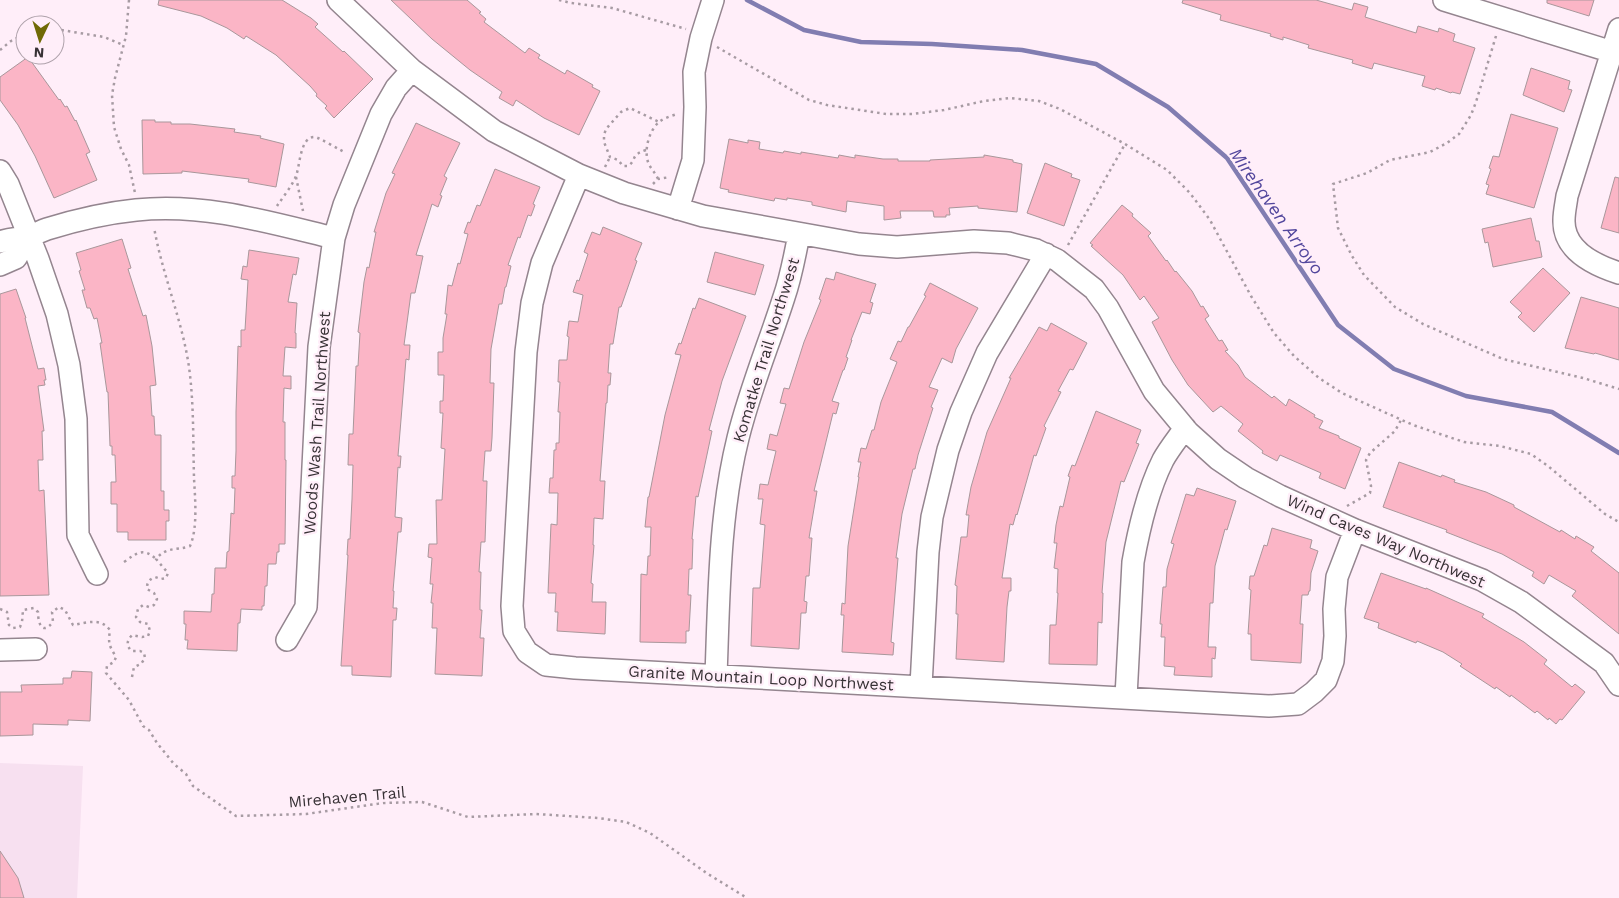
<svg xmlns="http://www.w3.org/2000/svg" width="1619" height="898" font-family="'Work Sans',sans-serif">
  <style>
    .built { fill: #f7e0f0 }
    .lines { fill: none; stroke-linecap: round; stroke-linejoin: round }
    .stream { stroke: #817db1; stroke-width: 4.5 }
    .building { fill: #fbb5c6; stroke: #a9979b }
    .minor-casing { stroke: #94858f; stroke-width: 24 }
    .path { stroke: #a79ba3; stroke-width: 2.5; stroke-dasharray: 2.5 4; stroke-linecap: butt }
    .minor { stroke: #fff; stroke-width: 21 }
    .labels { text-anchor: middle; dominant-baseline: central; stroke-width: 4.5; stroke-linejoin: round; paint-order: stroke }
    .street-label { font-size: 16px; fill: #373135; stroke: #ffeef9 }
    .water-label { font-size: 18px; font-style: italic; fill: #53479d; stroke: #ffeef9 }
  </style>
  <rect width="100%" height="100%" fill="#ffeef9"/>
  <path class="built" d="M0,763L83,766L77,898H0Z"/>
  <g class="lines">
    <path class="stream" d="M747,0L804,30L861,42L932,44L1022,50L1096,64L1168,107L1227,158L1338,325L1394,369L1466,396L1552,412L1619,453"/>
  </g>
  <path class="building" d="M159,0H282L311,18L318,24L315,27L343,52L344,51L373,79L334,118L325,108L327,106L316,96L317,94L310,86L276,55L246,36L244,39L227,28L201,16L158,5Z
    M391,0H467L481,12L479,13L486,19L484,22L525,53L529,48L540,55L538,58L565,74L567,70L593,85L592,87L600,91L579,135L544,118L516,100L513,106L499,98L502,92L470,70L432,39Z
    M1183,0H1316L1352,10L1354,3L1368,7L1365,17L1416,33L1418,26L1438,32L1439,28L1455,34L1453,41L1475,48L1460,94L1452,92L1451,93L1436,88L1435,90L1422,86L1425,76L1374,63L1372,69L1352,63L1353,60L1308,48L1309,45L1283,37V40L1270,36L1271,34L1220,20L1221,15L1182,3Z
    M1547,0H1594L1589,16L1547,3Z
    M28,57L59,100L60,99L65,107L67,106L75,121L76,120L90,152L86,154L97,180L54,198L35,156L18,125L0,100V77Z
    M1531,68L1570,81L1568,89L1572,90L1564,112L1523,95Z
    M1511,114L1558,128L1534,208L1486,194L1489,185L1486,184L1491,169L1489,168L1493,156L1499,157Z
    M142,120H155V122H171V124H190L235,129L234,132L261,136L260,138L284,144L276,187L248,182L249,179L182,171V173L143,174Z
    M416,123L460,143L444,176L447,178L440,195L442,196L438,207L432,204L416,255L423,256L415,293H411L404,345H410L409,360L406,359L398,456H401L400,468L398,467L395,517L402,518L401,532H398L393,591H394L393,608H397L396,620H393L391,677L352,675V666H341L348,555H347L348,539H350L352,499L353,465H348L349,434H353L356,366H358L360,333L358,332L364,282L367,267L369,268L376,232H374L386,193L395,174L392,173Z
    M729,139L748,143V140L760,142L759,149L783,153L784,151L801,154V152L838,158L839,155L855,158V155L883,159H898V161H930V160L984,157V155L1013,160V162L1022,164L1017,212L978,208V206L949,208L950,215H946V217H934L933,211H900L901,218L884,220V206L847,201L846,212L812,205V202L787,198V200L775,198L774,201L728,192L729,190L720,188Z
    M1045,163L1072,174L1071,177L1080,180L1064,226L1027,213Z
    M495,169L540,187L533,204L535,205L531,216L528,215L520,238L518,237L508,265L511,266L506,287H505L502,304H499L491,349L490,383H494L492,438L491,451H485L483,481H487L485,542H481L479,572H481L480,603V610H482L480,638H484L482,676L435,674L437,628H432L433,603H431L433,584H430L432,558L428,557L429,544H437L436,500H442L445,449L441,448L443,413H440V401H443L444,375H438V352H443V338L447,314H445L448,285L452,286L458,263L460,264L468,234L464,233L468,222L470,223L477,205L480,206Z
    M1615,177L1619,178V233L1601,228Z
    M1122,205L1133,214L1132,216L1151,233L1148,236L1166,261L1167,260L1175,272L1176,271L1192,291L1201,307L1203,306L1209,316L1205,319L1219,341L1222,340L1228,350L1225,351L1238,365L1245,377L1272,398L1274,396L1286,406L1289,399L1315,415L1314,417L1323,421L1319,428L1339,436V438L1361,448L1345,489L1319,478L1321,473L1280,455L1277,461L1262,453L1263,451L1238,431L1243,424L1221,406L1213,412L1188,385L1172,360L1152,322L1159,318L1144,296L1140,300L1123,275L1091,246L1093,245L1090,243Z
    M1531,218L1536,241H1539L1542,257L1493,267L1488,242L1485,243L1482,229Z
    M603,227L642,243L635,260L637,261L621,307H619L613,344H610L608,373H611L610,385H608L607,403H606L600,481H605L603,519L594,518L593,545H594L591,583L593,584L592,602H606L605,634L557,631L558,612H555L556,593H548L551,524L557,525L558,493H549L550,478H553L554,450H556V443H559L560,412H558L560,382H558L559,360H567L569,337L567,336L569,321L578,322L583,295L573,292L577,280L579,281L588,254L584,252L592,232L600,235Z
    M122,239L131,268L128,269L143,316L146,315L152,346L156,385L150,386L152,416H154L155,435H161V491H164V510H169V521H166V540H128V532H117V504H111V482H116L115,455H112V446H110L108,392H107L100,343H102L97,318L94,319L90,308H87L82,290H85L79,271L81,270L76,253Z
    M249,250L299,258L296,275L293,274L288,302L297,303L295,333H296V348L285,347L283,376H291V389L284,388L283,422H285V460H286L285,544H279V552H277L276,564H268L267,586H265L264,606H262V610L241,609L240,623H238L237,651L187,649L188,640H185L186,624H184V611L211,612L212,594H214L215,568H226L227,552L229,551L231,513L234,514L235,488H232V476H235L236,451V412L238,346L241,347V330H245L248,280L241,279L243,266L247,267Z
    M715,252L764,265L755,295L707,282Z
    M1543,268L1570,293L1534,332L1518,317L1522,313L1510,302Z
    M836,272L876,284L870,302L873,303L870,314L862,312L851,340H852L846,357L848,358L844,370H843L832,401L839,403L836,414L833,413L814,491H817L809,538H812L809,576H806L804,601L807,602L806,613H801L799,649L751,646L753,588H760L765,525L760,524L763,499H758L760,484L768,485L776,451L767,449L770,434L777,436L786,404L780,403L784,388L789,389L804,342L821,300L819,299L826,278L834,280Z
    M930,283L978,308L956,349L952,363L942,358L929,387L938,390L931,407L933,408L918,455L915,469H913L902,514L896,558H898L891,642L894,643L893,655L842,652L844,615H841L842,603L845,604L848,546L859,477H858L861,462H858L861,448L866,449L872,430H874L881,402L897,362L890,359L898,341L901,342L908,327H909L926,296L924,295Z
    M16,289L26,318H25L38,369L44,368L46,380H44L45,385L38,386L44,431H42L43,460H38L39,491L44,490L49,595L0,596V294Z
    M1581,297L1619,308V360L1595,353L1594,354L1565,348Z
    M699,298L746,316L722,381L709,430L712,431L698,497L696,496L692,539H693L692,569H689L688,595H691L689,631H686V643L640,642L641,574L647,575L648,556H650L651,527H645L648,497H649L665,415L681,355L675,354L679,343L681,344L693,308L695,309Z
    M1051,323L1087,343L1073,370L1070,369L1058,391L1061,392L1044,426L1046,428L1036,456L1034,455L1017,515L1016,514L1013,525L1010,524L1002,578H1011V591H1009L1007,607L1004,662L956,659L958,614H956L957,586L955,585L961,537H967L969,515H966L971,487L987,432L1011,378H1009L1039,327L1047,331Z
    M1096,411L1141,430L1136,443L1139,444L1124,482L1121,481L1106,542L1102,593H1103L1102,623L1098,622L1097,665L1049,664L1050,625H1056L1058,593H1057L1058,569L1054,568L1057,543H1054L1056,525L1060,506L1063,507L1070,477L1068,476L1072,465L1075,466Z
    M1399,462L1441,477L1442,475L1455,480L1454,482L1486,492L1514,505V507L1560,532L1561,530L1575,539L1576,536L1594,547L1591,551L1619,573V634L1572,596L1576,591L1549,575L1544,584L1532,576L1534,572L1502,554L1446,532L1447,530L1383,507Z
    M1197,488L1236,501L1227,530L1225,529L1215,566L1213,603H1210L1208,647H1216L1215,659L1212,658V677L1174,675L1175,667L1164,666L1165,637H1161L1162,624H1160L1163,587H1166L1167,569L1174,544L1171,543L1186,494L1194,496Z
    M1272,528L1312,540L1310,548L1318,551L1311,573L1310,591H1309L1308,595H1302L1300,624H1303L1301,663L1251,660V634H1248L1251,590L1249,589L1250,576H1254L1264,545L1267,546Z
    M1381,573L1426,589V588L1484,614L1482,617L1524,642L1547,660L1544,664L1572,687L1575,684L1585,692L1562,720L1560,719L1556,724L1549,718L1548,720L1537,711L1535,713L1511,695L1510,697L1496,687L1495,689L1460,666L1462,664L1443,652L1417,641L1416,643L1378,628L1379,623L1364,618Z
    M72,671L92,672L90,721L68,720V725L33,724V735L0,736V692H22L21,685L63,684V678H71Z
    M0,851L18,878L24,898H0Z"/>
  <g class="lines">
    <g class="minor-casing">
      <path id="minor" d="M338,0L412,70L494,131L579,175L624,193L703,216L859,244L897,247L974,241L1008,243L1036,250L1057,260L1094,289L1108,308L1154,391L1188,432L1218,459L1246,478L1280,496L1355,530L1482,580L1521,602L1604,663L1619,685
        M1444,0L1619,54
        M1619,29L1567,196C1566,204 1564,212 1564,220C1563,250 1594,265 1619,273
        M0,171L8,184L38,259L57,314L69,365L76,419L78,535L97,574
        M579,175L542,263L532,303L526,352L512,606L514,631L527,652L546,665L575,668L1269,706L1298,704L1314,692L1326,680L1333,661L1335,636L1334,609L1337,577L1355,530
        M678,209L693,160L695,107L694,72L701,38L713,0
        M0,242C10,238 19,239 30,236C36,234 41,231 47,229C76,220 106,213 136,210C205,203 268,222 334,238
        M0,265L16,258L29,236
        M287,640L306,607L319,347L334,238L344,205L381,114L396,88L412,70
        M0,650L36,649
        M716,676C719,596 719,515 738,438C750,389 769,344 784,297C791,277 795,255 799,234
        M921,686L928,552L932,517L948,450L961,412L987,353L1046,254
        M1126,697L1133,562C1139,528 1147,492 1163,460C1169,449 1178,438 1185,428"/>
    </g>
    <path class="path" d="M129,0L126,36L115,78L112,95L114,127L121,149L129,165L135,193
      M559,0L571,3L612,8L686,29
      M55,29L104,37L123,45
      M1496,36L1476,102L1471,115L1459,134L1447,143L1430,152L1390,160L1367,173L1333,184L1338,228L1352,256L1364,275L1395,307L1423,324L1503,359L1583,378L1619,389
      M717,47L809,100L827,105L886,114H912L944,110L984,101L1010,98L1039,101L1060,109L1125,144L1167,170L1190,193L1210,220L1251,296L1274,333L1294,356L1319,378L1342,393L1413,425L1464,442L1500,446L1531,454L1548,466L1605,514L1619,522
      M0,50L11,41L25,34
      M646,150C630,155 637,160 628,166H623L618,160L610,157L604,142V135L606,129L621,112L630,108L659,122
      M605,167L610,157
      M296,177L303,211
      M658,179C655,172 650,168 648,162C644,149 649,131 659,122C664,118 671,116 677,114
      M653,184L658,179L670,177
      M277,206C283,197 292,186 296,176C300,166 300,136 315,137C320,138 340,150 346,153
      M1068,245L1125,144
      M1347,506L1370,493L1371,486L1366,460L1370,453L1395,431L1401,420
      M124,562C137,553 143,547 156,559
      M0,609L7,612L9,625L13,628L20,627L22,622L23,610L34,608L38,612C38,623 42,636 53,622L52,612L59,607L65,610L73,625C87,623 100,617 110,630C108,644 109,645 116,657L114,662L107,666L106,673L129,700L143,726L149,730L157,743L174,764L186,774L193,786L236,816L306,814L383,803L422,802L468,817L536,814L598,818L626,822L650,833L708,874L747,898
      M132,677L134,667L141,664L145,658L144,653L140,651H131C126,644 127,641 132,635L142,637L148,636L150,631L148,624L140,622L136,617L138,609L143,605L149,607L154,605L157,599L154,593L147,589C147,583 148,580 155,577L161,579L166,578L168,573L156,559C167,546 176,551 190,546C198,528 195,498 194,478C193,441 194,404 189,367C182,319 162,274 154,227"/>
    <use href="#minor" class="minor"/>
  </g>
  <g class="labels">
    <g class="street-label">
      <text transform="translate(766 350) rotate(-73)">Komatke Trail Northwest</text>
      <text transform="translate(317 423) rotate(-86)">Woods Wash Trail Northwest</text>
      <text transform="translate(1386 541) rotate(23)">Wind Caves Way Northwest</text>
      <text transform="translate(761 678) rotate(3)">Granite Mountain Loop Northwest</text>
      <text transform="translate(347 797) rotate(-5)">Mirehaven Trail</text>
    </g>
    <g class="water-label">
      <text transform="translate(1277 211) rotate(55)">Mirehaven Arroyo</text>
    </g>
  </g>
  <g transform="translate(40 40) rotate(184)"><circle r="24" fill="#ffeef9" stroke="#afa2ab"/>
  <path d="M0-4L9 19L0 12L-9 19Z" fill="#706a05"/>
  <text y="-8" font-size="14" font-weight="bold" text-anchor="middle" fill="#373135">N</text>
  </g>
</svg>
